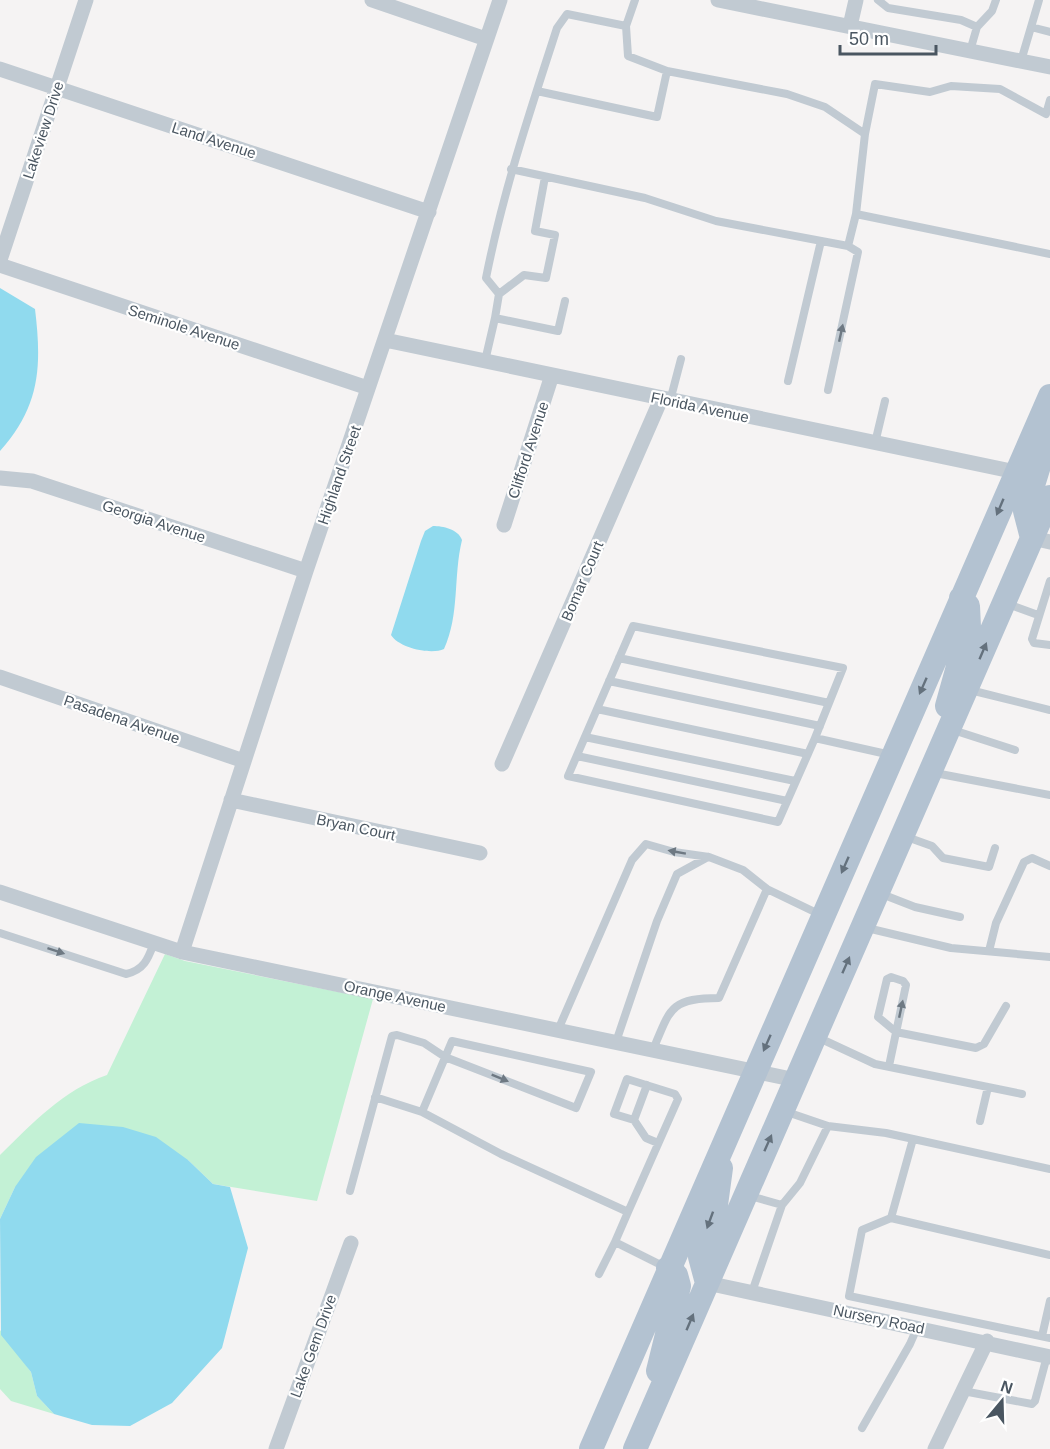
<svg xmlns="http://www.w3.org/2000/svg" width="1050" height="1449" font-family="Helvetica,sans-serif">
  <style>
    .green { fill: #c3f1d5 }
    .water { fill: #90daee }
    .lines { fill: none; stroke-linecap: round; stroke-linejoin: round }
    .service { stroke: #c1cad2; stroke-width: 8 }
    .minor { stroke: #c1cad2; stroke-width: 15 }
    .primary { stroke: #b3c2d1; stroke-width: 24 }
    .oneway { fill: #6e7983 }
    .oneway2 { fill: #64717d }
    .labels { text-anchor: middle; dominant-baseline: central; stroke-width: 4.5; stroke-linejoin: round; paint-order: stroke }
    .street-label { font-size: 15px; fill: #4a5661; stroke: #fff }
  </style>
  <rect width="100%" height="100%" fill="#f5f3f3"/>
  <path class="green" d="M165,954L185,961L373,999L317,1201L213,1184L188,1160L15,1187L0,1219V1155C33,1123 63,1090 107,1075Z
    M0,1330L31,1372L37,1396L54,1414L11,1401L0,1389Z"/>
  <path class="water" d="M0,288L35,309C42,367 40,406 0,451Z
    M433,526C443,526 458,529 462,540C453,577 460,614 444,649C431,655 399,648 391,635L421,541L425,531Z
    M79,1123L123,1127L156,1137L188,1160L213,1184L230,1187L248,1248L222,1348L172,1403L130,1426L92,1425L54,1414L37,1396L31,1372L1,1335L0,1219L15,1187L36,1157Z"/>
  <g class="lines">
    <path class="service" d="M878,0L888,8L961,20L977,27
      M626,26L635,0
      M1031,27L1050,32
      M970,51L977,27L992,11L996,0
      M1021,61L1039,0
      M537,91L657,117L667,71
      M865,134L875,84L930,92L951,86L1000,89L1046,114L1050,100
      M511,169L645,198L716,221L848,246L856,214
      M499,294L486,278C503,192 530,111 557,28L567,14L626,26L628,56L667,71L787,94L825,107L865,134L856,214L1050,254
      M495,318L499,294L524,275L546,278L555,235L535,231L545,177
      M485,361L495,318L558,331L565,301
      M788,381L821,241
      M828,390L858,252L848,246
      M670,401L681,359
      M875,443L885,401
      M1050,581L1032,639L1034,643L1050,645
      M1008,604L1038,615
      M619,658L829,703
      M609,681L820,726
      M970,690L1050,710
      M597,709L808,754
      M953,730L1015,750
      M585,737L795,781
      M815,738L778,822L568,776L633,626L843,668L815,738L891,755
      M577,756L787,801
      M935,773L1050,795
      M904,836L932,846L943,858L989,867L995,848
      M879,893L915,907L960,917
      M867,928L951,948L1050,957
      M0,933L126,974C144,970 148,959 154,943
      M989,951L996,923L1024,862L1032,858L1050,866
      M558,1030L632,860L646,844L674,852L709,857L743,870L767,889L821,915
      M817,1037L875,1064L1022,1094
      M616,1042L657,921L677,874L708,857
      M653,1050C670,1009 670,998 719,998L767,889
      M889,1066L906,985L903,981L891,977L887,979L878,1017L896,1032L976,1048L984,1044L1006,1006
      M375,1097L422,1112
      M784,1111L828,1126L886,1133L1050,1169
      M634,1120L647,1085
      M980,1121L988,1087
      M913,1139L891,1218L862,1230L849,1296L1050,1338
      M350,1191L392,1036L397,1035L424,1043L445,1057L576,1108L591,1072L452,1041L422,1112L501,1154L628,1212L615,1242
      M750,1196L782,1205L752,1292
      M782,1205L800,1183L828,1126
      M628,1212L678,1099L675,1094L627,1079L614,1114L634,1120L646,1138L658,1143
      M891,1218L1050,1255
      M599,1274L615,1242L665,1267
      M1042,1336L1050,1301
      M963,1391L1032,1404L1035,1401L1047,1356
      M862,1428L910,1344L917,1328"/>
    <path class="minor" d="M372,0L486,39
      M718,0L1050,67
      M850,26L856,0
      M0,69L429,212
      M0,260L86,0
      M0,265L368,388
      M385,340L1016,472
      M0,478L32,481L306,571
      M504,525L552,375
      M1032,538L1050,542
      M0,677L244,761
      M502,764L661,399
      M231,800L480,853
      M0,892L182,952L796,1080
      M182,952L306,571L500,0
      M707,1283L1050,1357
      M276,1449L351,1243
      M935,1449L987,1341"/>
    <path class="primary" d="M1032,538L1025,511L1050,430
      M947,706L969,627L968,606L961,598
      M707,1283L700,1257L702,1243L716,1205L721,1168
      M658,1371L679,1286L676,1275L668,1268
      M591,1449L1050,396
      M635,1449L1050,497"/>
  </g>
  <defs><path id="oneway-solid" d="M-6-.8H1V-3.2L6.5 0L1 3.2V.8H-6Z" transform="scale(1.5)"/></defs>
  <g class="oneway">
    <use href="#oneway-solid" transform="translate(841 333) rotate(-78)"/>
    <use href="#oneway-solid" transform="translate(677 852) rotate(-170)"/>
    <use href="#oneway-solid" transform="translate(56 951) rotate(18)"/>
    <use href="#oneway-solid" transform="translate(901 1009) rotate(-78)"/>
    <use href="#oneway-solid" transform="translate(500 1078) rotate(22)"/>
  </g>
  <g class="oneway2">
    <use href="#oneway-solid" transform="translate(1000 507) rotate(113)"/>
    <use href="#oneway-solid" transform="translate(983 651) rotate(-67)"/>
    <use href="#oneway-solid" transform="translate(923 686) rotate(114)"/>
    <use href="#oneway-solid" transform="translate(845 865) rotate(114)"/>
    <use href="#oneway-solid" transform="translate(846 965) rotate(-66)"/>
    <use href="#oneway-solid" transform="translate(767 1043) rotate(114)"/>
    <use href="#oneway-solid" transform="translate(768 1143) rotate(-66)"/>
    <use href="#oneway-solid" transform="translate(710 1220) rotate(110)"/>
    <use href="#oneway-solid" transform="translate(690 1322) rotate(-67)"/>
  </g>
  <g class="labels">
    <g class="street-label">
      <text transform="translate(43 130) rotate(-72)">Lakeview Drive</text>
      <text transform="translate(214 140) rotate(18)">Land Avenue</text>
      <text transform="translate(184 327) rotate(18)">Seminole Avenue</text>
      <text transform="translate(700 407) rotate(12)">Florida Avenue</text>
      <text transform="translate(528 450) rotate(-72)">Clifford Avenue</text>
      <text transform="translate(339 475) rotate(-71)">Highland Street</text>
      <text transform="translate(154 521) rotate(18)">Georgia Avenue</text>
      <text transform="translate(582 581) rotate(-67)">Bomar Court</text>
      <text transform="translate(122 719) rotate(19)">Pasadena Avenue</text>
      <text transform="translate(356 827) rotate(12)">Bryan Court</text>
      <text transform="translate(395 996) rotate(12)">Orange Avenue</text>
      <text transform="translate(879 1319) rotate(12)">Nursery Road</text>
      <text transform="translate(313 1346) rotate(-70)">Lake Gem Drive</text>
    </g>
  </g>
  <g transform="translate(1002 1401) rotate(19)" stroke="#ffffff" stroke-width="4.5" paint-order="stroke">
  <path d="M0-4.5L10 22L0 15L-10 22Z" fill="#4a5661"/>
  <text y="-9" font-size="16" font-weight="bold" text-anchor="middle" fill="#4a5661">N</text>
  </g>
  <path d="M840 45v9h96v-9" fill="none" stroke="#4a5661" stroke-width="3"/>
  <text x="849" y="45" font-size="18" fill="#4a5661" stroke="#ffffff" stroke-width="4.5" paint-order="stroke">50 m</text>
</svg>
